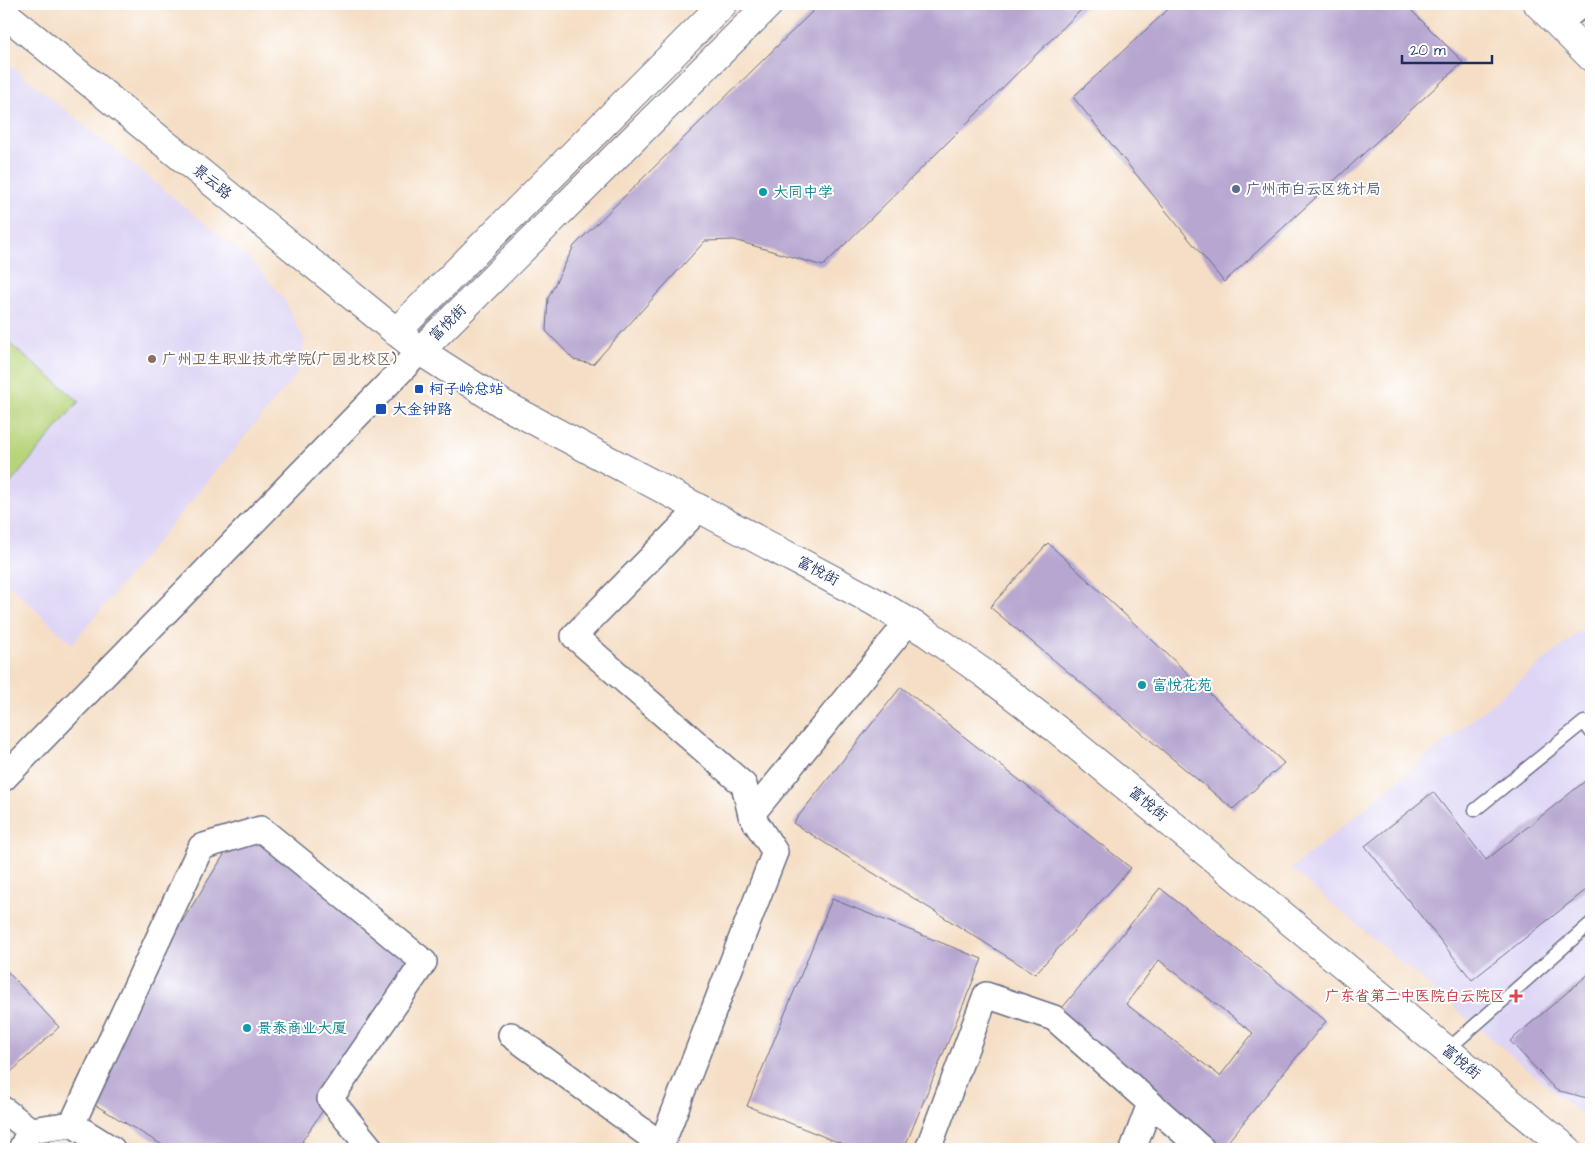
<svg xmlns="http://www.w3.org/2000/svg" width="1595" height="1153" font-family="'Architects Daughter','LXGW WenKai TC',sans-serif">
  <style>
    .built { fill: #ded5f5 }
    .green { fill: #b8d47a; stroke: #6a826c }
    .building { fill: #b6a6d0; fill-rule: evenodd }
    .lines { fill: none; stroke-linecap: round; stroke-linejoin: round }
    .lane-casing { stroke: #676c82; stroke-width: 15 }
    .street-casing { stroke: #676c82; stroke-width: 28 }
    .secondary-casing { stroke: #676c82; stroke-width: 30 }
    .lane { stroke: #fff; stroke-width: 12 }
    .street { stroke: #fff; stroke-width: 25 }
    .secondary { stroke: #fff; stroke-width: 28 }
    .service-dot { fill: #5c6f8a; stroke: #fff; stroke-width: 2 }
    .culture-dot { fill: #0f9aa8; stroke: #fff; stroke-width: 2 }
    .education-dot { fill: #8d6e63; stroke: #fff; stroke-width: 2 }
    .transit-dot { fill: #1a4fb4; stroke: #fff; stroke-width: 2 }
    .health-dot { fill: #e0444e; stroke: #fff; stroke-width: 2 }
    .labels { text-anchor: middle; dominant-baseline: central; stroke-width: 4; stroke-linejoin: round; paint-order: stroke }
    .street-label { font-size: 15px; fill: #1b2f5e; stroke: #fff }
    .service-label { font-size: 15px; fill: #4e5e75; stroke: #fff; text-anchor: start }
    .culture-label { font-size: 15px; fill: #0d838f; stroke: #fff; text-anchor: start }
    .education-label { font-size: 15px; fill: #785e54; stroke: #fff; text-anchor: start }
    .transit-label { font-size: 15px; fill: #164399; stroke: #fff; text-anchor: start }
    .health-label { font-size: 15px; fill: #be3a42; stroke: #fff; text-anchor: end }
  </style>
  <rect width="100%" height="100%" fill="#fff"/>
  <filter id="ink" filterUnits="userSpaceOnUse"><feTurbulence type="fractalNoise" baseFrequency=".02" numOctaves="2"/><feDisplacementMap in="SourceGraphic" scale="10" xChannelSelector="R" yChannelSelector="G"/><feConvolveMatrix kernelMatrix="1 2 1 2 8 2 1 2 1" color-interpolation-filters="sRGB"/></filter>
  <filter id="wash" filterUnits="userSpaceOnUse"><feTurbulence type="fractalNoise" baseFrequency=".0096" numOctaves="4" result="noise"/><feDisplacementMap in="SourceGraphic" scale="20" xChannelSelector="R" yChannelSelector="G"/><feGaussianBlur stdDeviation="1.12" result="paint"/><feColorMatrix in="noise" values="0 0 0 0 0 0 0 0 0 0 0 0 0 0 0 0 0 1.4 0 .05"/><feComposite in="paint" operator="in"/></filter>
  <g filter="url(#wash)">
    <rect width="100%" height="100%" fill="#f5dec5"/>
    <path class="built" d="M4,60L254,263L284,299L305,342L296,375L72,644L4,580Z
      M1591,622V1123L1291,869Z"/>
    <path class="green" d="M4,339L79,401L10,484L4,479Z"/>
    <g id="blocks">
      <path class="building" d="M820,4H1087L823,266L734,240L705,241L593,364L574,360L546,331L548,298L574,246Z
        M1174,4H1405L1463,62L1224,282L1073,97Z
        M1048,543L1284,763L1233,809L990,607Z
        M901,687L1131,868L1035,974L793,823Z
        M1589,778L1591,781V886L1472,980L1365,846L1433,792L1486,860Z
        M247,818L424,962L302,1141L313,1149H169L75,1093Z
        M1160,888L1326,1021L1222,1149H1217L1054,1018ZM1159,960L1253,1033L1220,1076L1126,1004Z
        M832,899L982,959L904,1149H855L747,1106Z
        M4,968L59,1027L12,1071L4,1062Z
        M1591,972V1099L1556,1090L1510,1041Z"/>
    </g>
  </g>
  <g filter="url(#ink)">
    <use href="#blocks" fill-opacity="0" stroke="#676c82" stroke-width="1"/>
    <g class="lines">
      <g class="lane-casing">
        <path id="lane" d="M1475,810L1584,722L1591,732
          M1447,1050L1591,923"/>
      </g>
      <g class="street-casing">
        <path id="street" d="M1558,24L1582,4
          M700,508L574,636L744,785L751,815
          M4,778L420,351
          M511,1035L662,1145
          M4,1110L30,1130L72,1124
          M21,1149L30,1130
          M112,1149L72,1124L201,847L261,829L424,962L330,1099L371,1149
          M660,1149L775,852L751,815L908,622
          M928,1149L986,995L1054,1018L1202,1149
          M1133,1149L1150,1104"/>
      </g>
      <g class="secondary-casing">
        <path id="secondary" d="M1538,4L1591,57
          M4,13L420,351L503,404L875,602L927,633L985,674L1055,728L1567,1149
          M396,332L723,4
          M420,351L769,4"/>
      </g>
      <use href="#lane" class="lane"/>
      <use href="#street" class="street"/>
      <use href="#secondary" class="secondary"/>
    </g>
  </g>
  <circle class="service-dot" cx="1236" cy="189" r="5"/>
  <g class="culture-dot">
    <circle cx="763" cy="192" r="5"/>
    <circle cx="1142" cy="685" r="5"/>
    <circle cx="247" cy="1028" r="5"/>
  </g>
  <circle class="education-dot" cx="152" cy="359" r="5"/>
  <g class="transit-dot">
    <rect x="414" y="384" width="10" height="10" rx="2.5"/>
    <rect x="375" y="403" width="12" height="12" rx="2.5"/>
  </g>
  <path class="health-dot" d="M1513.5 988.5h5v5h5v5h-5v5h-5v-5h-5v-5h5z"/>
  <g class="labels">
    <g class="street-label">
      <text transform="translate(212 182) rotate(39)">景云路</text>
      <text transform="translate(448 323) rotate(-45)">富悦街</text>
      <text transform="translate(818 571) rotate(28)">富悦街</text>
      <text transform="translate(1148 804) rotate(39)">富悦街</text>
      <text transform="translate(1461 1062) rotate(39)">富悦街</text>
    </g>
    <g class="service-label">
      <text x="1246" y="189">广州市白云区统计局</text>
    </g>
    <g class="culture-label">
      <text x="773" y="192">大同中学</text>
      <text x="1152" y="685">富悦花苑</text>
      <text x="257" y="1028">景泰商业大厦</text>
    </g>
    <g class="education-label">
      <text x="162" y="359">广州卫生职业技术学院(广园北校区)</text>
    </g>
    <g class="transit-label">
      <text x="429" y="389">柯子岭总站</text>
      <text x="392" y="409">大金钟路</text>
    </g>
    <g class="health-label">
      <text x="1505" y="996">广东省第二中医院白云院区</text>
    </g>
  </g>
  <rect width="1595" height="1153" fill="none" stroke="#fff" stroke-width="20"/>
  <path d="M1402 55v8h90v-8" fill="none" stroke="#1b2f5e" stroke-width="2.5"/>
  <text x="1410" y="55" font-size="15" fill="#1b2f5e" stroke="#ffffff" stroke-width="4" paint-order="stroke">20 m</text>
</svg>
